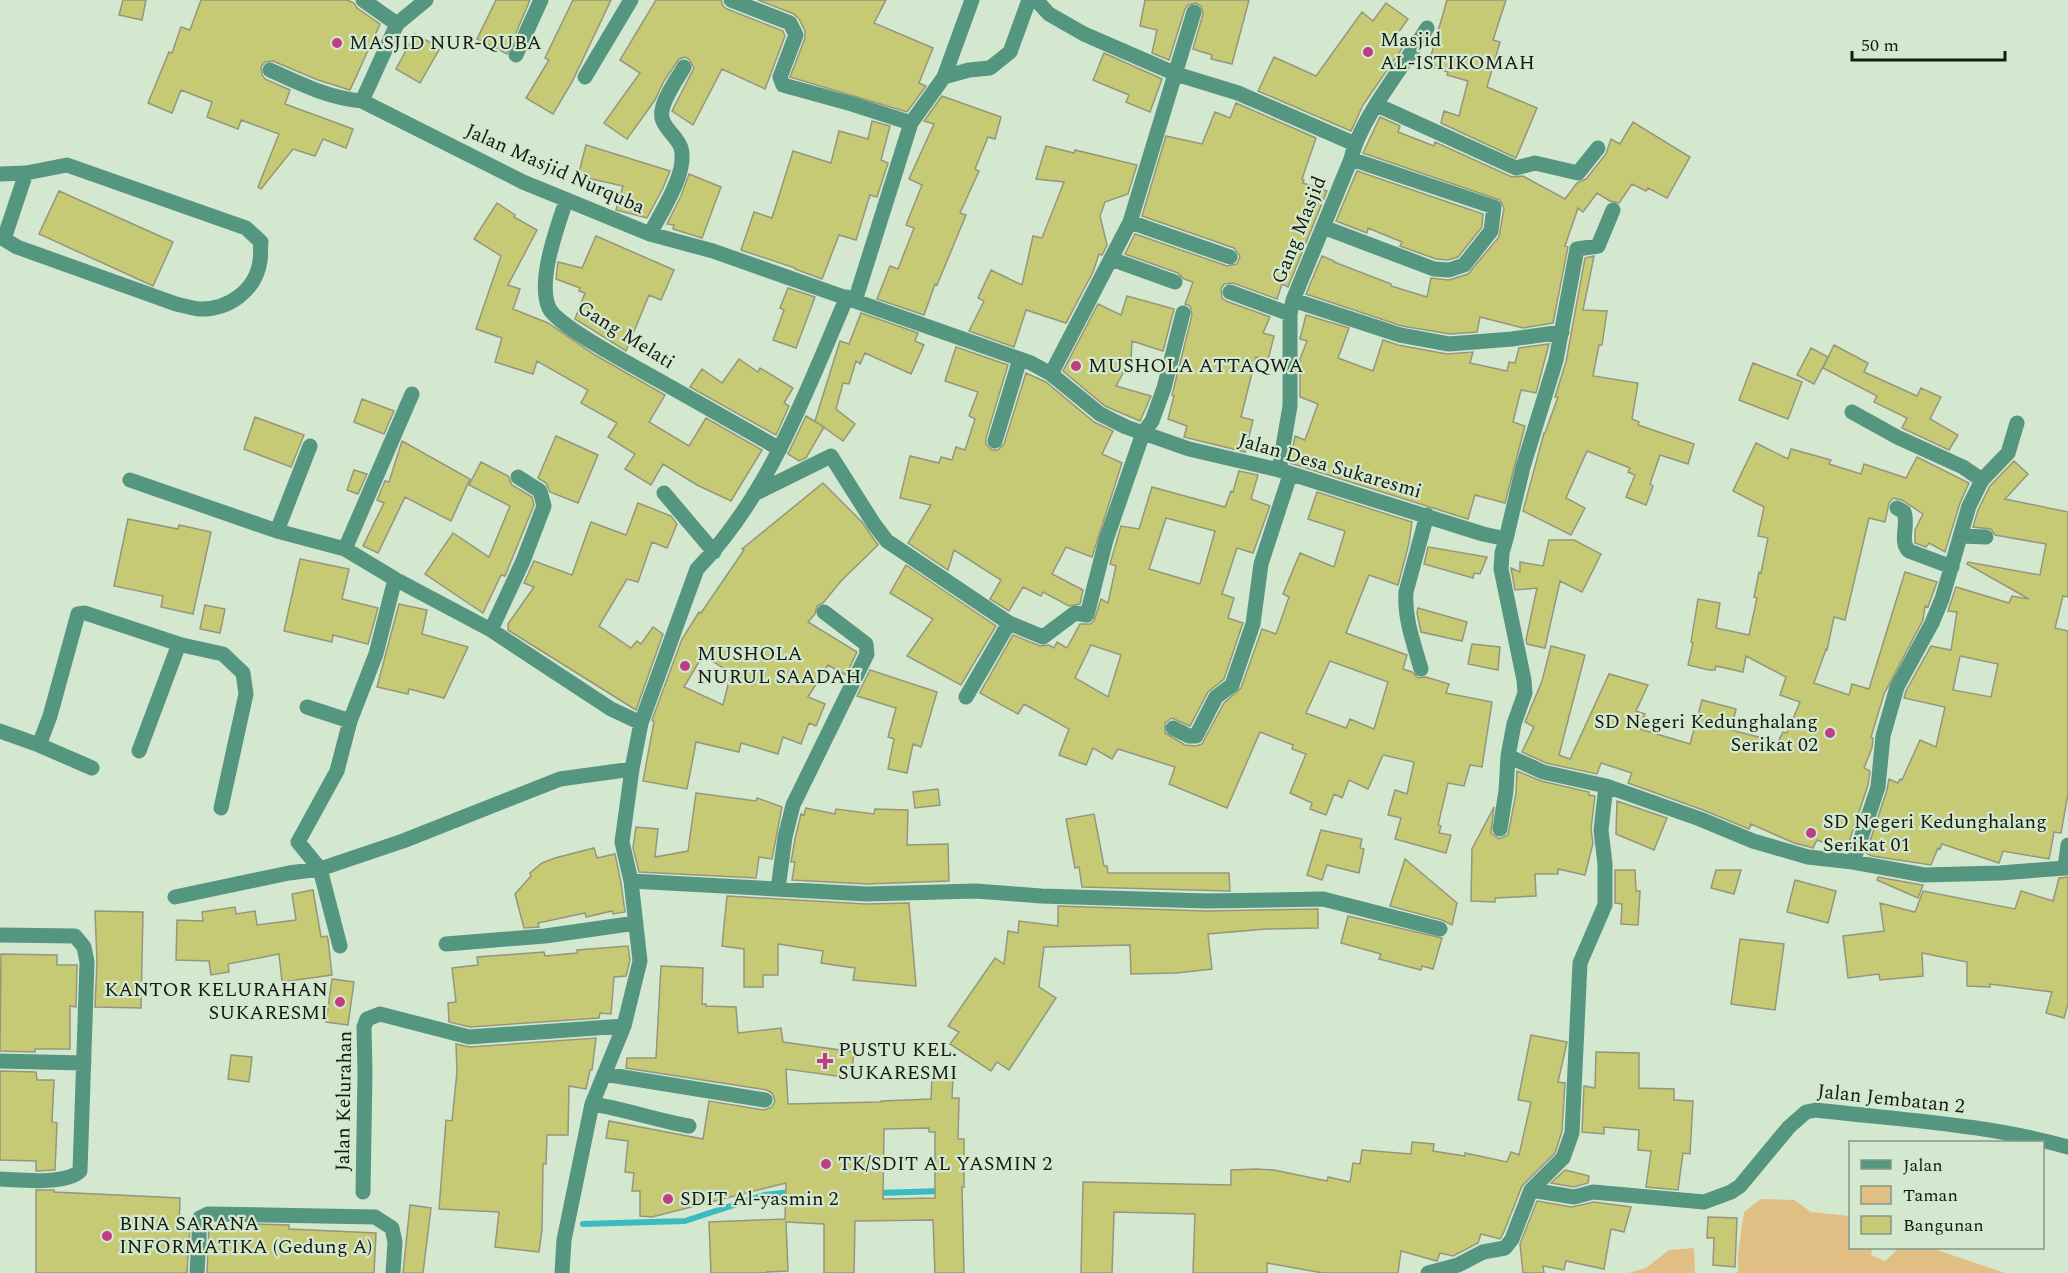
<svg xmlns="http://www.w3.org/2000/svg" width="2068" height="1273" font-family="Spectral,serif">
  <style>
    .green { fill: #e1be83 }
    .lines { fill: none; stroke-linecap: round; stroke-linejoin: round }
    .stream { stroke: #3bbac1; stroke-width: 6 }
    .building { fill: #c7ca75; stroke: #95967c; stroke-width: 1.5; fill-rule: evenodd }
    .minor { stroke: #559681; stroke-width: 15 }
    .poi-dot { fill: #bf3d85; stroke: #d4e8d0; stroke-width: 2 }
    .labels { text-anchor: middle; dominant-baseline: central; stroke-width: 4.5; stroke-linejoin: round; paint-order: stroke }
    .poi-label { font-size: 20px; fill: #141b13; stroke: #d4e8d0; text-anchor: start }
    .street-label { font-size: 20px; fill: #141b13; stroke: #d4e8d0 }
  </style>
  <rect width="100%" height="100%" fill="#d4e8d0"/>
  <path class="green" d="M1761,1199L1794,1200L1811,1212L1850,1216V1248H1872L1871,1255L1885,1261L1899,1248H1931L2005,1273H1733L1738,1272V1253L1744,1212Z
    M1694,1248L1695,1273H1629L1646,1268L1669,1250Z"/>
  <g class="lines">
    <path class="stream" d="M877,1193L942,1191
      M583,1224L685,1221L764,1195L792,1192"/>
  </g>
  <path class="building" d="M123,0H146L142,20L119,15Z
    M201,0H347L354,3L357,8L380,24L350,90L318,80L273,61L265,62L261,67L262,75L265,79L290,90L285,104L353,129L346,148L323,139L315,156L293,149L261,189L258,187L279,134L241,120L238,129L207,117L212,102L181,90L172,113L148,103L169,52L172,53L181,27L190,30Z
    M496,0H530L507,54L477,39Z
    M573,0H611L572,82L553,114L526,98L549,60L545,58Z
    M656,0H721L723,6L727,9L783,31L785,36L765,89L722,69L693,125L672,111L694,68L689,59L685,57L679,59L664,81L655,100L627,139L604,123L640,73L620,60Z
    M758,0H886L874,23L933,48L919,83L926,86L907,112L790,77L805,38V31L799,19L794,14Z
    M1145,0H1249L1232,64L1211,59L1212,55L1193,49L1203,14L1201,6L1196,3L1188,5L1185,9L1169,60L1152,53L1157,30L1140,26Z
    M1447,0H1506L1493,40L1500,42L1487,87L1537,108L1516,158L1441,123L1444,111L1459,116L1468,81L1447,75L1448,72L1428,66Z
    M1386,3L1408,19L1395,37L1405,44L1363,105L1351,131L1258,91L1274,57L1316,76L1362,12L1373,21Z
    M415,34L440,48L420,83L396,69Z
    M1104,53L1162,79L1150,112L1126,102L1129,95L1093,80Z
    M942,96L1001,117L995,139L988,137L975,169L979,171L960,213L966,215L942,273L937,285L935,284L924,315L877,299L890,266L898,269L914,228L906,225L922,185L909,179L934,124L924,121Z
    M1236,103L1316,138L1302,179L1304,180L1303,183L1327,191L1288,287L1282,284L1277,299L1233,283L1224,284L1221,289L1222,298L1226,301L1270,317L1263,333L1274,336L1268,360L1256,357L1241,417L1253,420L1245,452L1184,437L1187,426L1168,419L1174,396L1172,395L1192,315L1190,306L1185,304L1193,282L1184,279L1178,273L1125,254L1135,234L1227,266L1237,264L1240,256L1234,248L1142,216L1166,136L1202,144L1215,112L1230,118Z
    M1380,117L1400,126L1398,132L1434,146L1435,142L1512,177L1523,176L1565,199L1577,183L1586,179L1606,154L1611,139L1620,144L1633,122L1690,157L1667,198L1648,188L1646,191L1632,184L1619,203L1610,201L1597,193L1583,212L1578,208L1565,246L1568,247L1553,323L1523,328L1480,317L1477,332L1450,334L1402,326L1306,294L1322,256L1334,261V262L1391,284V286L1427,297L1431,278L1449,280L1468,274L1499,237L1504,208L1500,200L1363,153Z
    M872,121L890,126L881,160L888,163L877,197L870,195L856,240L839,235L822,279L795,269V268L741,250L754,212L772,218L793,151L831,163L839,131L868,139Z
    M586,145L670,171L663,188L647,218L616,210L623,186L578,176Z
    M1046,146L1074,153L1075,150L1137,165L1128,194L1105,202L1100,216L1107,245L1102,255L1099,254L1093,272L1066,323L1026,310L1014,347L969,331L984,301L978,298L991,270L1022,285L1033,236L1042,238L1064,182L1036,179Z
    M1357,171L1483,214L1482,227L1458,257L1448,260L1436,259L1400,246L1402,242L1368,228L1367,233L1336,221Z
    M689,174L721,187L702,238L673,229L674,225L667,224L681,196Z
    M59,191L173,242L153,286L39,234Z
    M497,203L515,215L514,217L537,230L508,285L520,289L513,309L548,323L595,355L665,395L649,422L689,446L706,418L762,450L731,501L697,485L663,464L651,485L625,469L635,454L608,437L617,423L581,403L588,390L537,361L533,374L495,362L502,338L476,329L501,256L474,239Z
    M596,236L674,270L661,300L649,295L626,351L575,319L585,293L579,291L580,288L556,279L558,262L582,268Z
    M1594,256L1583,310L1607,311L1602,345H1599L1593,376L1638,383L1632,419L1639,422L1638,425L1694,444L1688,464L1660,455L1650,484L1653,486L1646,505L1626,497L1635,475L1628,472L1630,468L1587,451L1566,498L1585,508L1571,535L1523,511L1544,433H1545L1558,397H1555L1566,362L1585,258Z
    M788,288L815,297L796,348L773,340L784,310L780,308Z
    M1127,296L1174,309L1163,351L1132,341L1131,359L1116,386L1151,396L1140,421L1105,406L1063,371L1098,304L1121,315Z
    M861,313L918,333L915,341L924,345L911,374L865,353L860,364L856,361L849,384L843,383L836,409L855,424L843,441L815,421L840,341L849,344Z
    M1306,315L1349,328L1338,358L1373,371L1383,340L1398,345L1447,354L1473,352L1470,363L1507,371L1509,362L1515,363L1519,348L1549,344L1536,393L1521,390L1513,422L1525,426L1505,503L1475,495L1468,519L1290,463L1295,436L1305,440L1318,404L1300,397V359L1307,341L1300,339Z
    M1834,345L1868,363L1864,372L1917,396L1921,388L1941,397L1930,419L1958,435L1949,450L1902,428L1907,418L1874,402L1877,396L1823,368Z
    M956,347L1008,365L986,438V444L992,450H998L1004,444L1026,373L1046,382L1094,422L1113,431L1102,454L1122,463L1092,557L1066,547L1052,574L1083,590L1080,604L1069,606L1043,592L1041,596L1023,587L1009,611L990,599L1001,580L954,550L948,570L908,543L931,505L900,498L910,456L939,463L941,457L952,460L956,447L965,450L975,419L969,416L978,392L945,381Z
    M1811,348L1828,357L1814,384L1797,375Z
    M739,359L758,372L760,368L793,388L784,403L789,406L776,435L690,387L702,369L722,383Z
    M1753,363L1802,382L1788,419L1739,400Z
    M362,399L394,411L384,434L354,422Z
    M806,416L824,427L806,458L799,461L788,454Z
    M255,417L304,435L291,467L244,449Z
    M556,436L598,455L578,503L550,492L546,483L538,478Z
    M402,441L470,479L451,521L405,497L378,553L363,546L384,503L377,500L385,481L389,482Z
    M1756,443L1788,459L1791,449L1831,460L1829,464L1861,474L1864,464L1906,478L1917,457L1969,483L1960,503L1945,552L1929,543L1926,547L1915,543V530L1923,514L1902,500L1893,498L1889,503L1885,522L1869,518L1845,620L1834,617L1827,650L1826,649L1814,683L1849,695L1852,684L1869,689L1905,572L1937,582L1928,607L1925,606L1923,620L1884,694L1871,737L1873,738L1872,748L1864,768L1870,771L1868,785L1846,851L1817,840L1813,848L1810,847L1794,843L1751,824L1749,829L1703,810L1628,783L1632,773L1601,763L1597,774L1546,763L1522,752L1534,727L1525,722L1542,681L1551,646L1585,655L1559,755L1570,759L1609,674L1648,685L1636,711L1645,714L1640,729L1690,744L1702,700L1736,709L1731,730L1778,742L1783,732L1787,733L1800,702L1780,695L1786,677L1746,656L1743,672L1716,666L1715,670H1709L1688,665L1693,643L1691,642L1698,599L1720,603L1716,628L1749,635L1757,598L1754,597L1759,572L1761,573L1768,538L1758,536L1764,507L1733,491Z
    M2014,461L2028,474L2005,499L2068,512V597L2063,596L2055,628L2068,631V794L2061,833L2054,832L2049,859L2003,851L1999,863L1942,844L1940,849L1938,848L1931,865L1872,856L1866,853L1887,790L1889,779L1898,783L1900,779L1902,780L1920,740L1936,747L1945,707L1904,698L1906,691L1931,646L1951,650L1957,612L1948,611L1956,587L2009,603L2012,596L2029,599L1967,564L1968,562L2040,575L2046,544L1995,535L1991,529L1973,527L1978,510L1990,486ZM1960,656L1998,664L1991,697L1953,690Z
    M481,462L508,476L512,485L532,497L534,505L505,576L501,575L483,613L425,574L453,533L489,557L510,506L469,485Z
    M354,470L367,474L358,494L347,490Z
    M1239,471L1258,475L1251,499L1270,506L1253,553L1237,548L1222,594L1234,598L1228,618L1243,623L1224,679L1208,692L1190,726L1172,718L1165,723V733L1185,745L1196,746L1202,744L1224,703L1241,688L1262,629L1276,634L1289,597L1283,594L1300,553L1334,567L1345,531L1308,519L1317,492L1412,522L1409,543L1398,585L1369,575L1346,633L1407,655L1403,669L1412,672L1418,678L1426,677L1449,684L1446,693L1492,702L1482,767L1470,765L1464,786L1448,783L1438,825L1441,826L1439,833L1451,835L1446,853L1395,839L1401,818L1388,815L1395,790L1407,794L1414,762L1383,755L1368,789L1349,780L1342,798L1334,794L1326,815L1310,809L1312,803L1290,793L1306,754L1292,749L1293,745L1260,732L1227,808L1169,784L1175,767L1118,749L1112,759L1093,748L1086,765L1059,755L1069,729L1024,704L1018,714L980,693L1013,635L1040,646L1049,645L1054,648L1057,642L1067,648L1080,624H1090L1094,621L1101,599L1108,603L1116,566L1110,564L1121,526L1139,529L1152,487L1225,507L1231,491L1233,492ZM1166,518L1215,531L1200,584L1149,569ZM1091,645L1121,655L1108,697L1075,678ZM1330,661L1388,682L1374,729L1350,719L1346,728L1306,713Z
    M823,483L862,522L878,545L841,581L823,603L817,606L815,614L808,622L857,652L846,675L828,665L808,697L825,704L816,726L809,723L801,744L783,737L778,754L741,743L739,752L696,742L687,789L643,781L654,722L652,720L682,639L699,612L701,613L744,550L742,549ZM703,655L731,673L723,705L684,687Z
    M638,503L671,516L677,524L667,548L652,542L638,582L627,579L599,626L631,648L637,641L641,644L653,627L663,634L636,710L508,630V624L534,587L524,583L534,561L572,575L591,522L626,535Z
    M128,519L178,529L179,525L211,532L193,614L161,607L163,596L114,586Z
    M1549,540H1574L1601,554L1582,592L1560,581L1545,648L1527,644L1526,640L1537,588L1515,590L1511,568L1520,572V562L1543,566Z
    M1428,547L1487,557L1480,574L1474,573L1473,578L1424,564Z
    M300,559L349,569L342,599L378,608L368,644L333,635L332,642L284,631Z
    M906,565L996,626L961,685L907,656L933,619L890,593Z
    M399,604L427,610L422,634L468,647L444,698L409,689L408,694L377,687Z
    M205,605L225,609L220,633L200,629Z
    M1418,608L1467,622L1462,641L1421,632L1417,613Z
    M1472,644L1500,647L1498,670L1468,664Z
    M870,670L937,692L921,747L913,744L907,773L888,769L894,739L888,737L896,708L857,696Z
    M1517,771L1541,781L1589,792V795L1595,796L1591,829L1593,843L1585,875L1558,869V874H1535L1536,896L1495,898V902L1471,901L1472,849L1494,807L1491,833L1499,839L1508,835L1516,793Z
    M938,789L940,805L915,808L913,792Z
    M696,793L756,801L757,798L782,807L772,859L759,857L756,878L639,872L633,848L636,827L658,829L655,857L688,851Z
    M1617,801L1667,818L1654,850L1616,834Z
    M806,808L835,814L836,809L874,814L875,809L908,810L907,845L948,844L949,881L867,884L792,880L795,862H791L795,839L801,814L804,815Z
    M1094,814L1104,866H1107L1108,873H1229L1230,891L1082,887L1079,867L1075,868L1066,819Z
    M1321,830L1362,839L1360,848L1364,849L1359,873L1327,865L1322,880L1307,875Z
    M594,848L597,858L615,854L621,883L625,912L613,914L612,911L586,917L585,913L538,923L539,927L524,928L515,894L531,876L530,873L542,863L555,858Z
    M1405,859L1457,903L1452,925L1442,920L1390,906Z
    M1615,870H1635L1636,891H1640L1638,925L1621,924L1622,904L1615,903Z
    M1716,870H1741L1734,894L1711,888Z
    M1878,877L1922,885H1923L1918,898L1877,880Z
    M2068,877V1004L2064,1018L2046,1013L2052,992L1990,984V987L1967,986V962L1922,953L1923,976L1880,980L1879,974L1848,978L1843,936L1884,931L1880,903L1915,912L1923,891L2015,909L2021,891L2053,901L2059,878Z
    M1795,880L1836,891L1828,923L1787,912Z
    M313,890L321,937L327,936L328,939L332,975L282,982L279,954L228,964L229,972L211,975L209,961L176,960L177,920L203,921L202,912L235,907L236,914L255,911L257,925L296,920L292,894Z
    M727,896L866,904L909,903L916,986L853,980L855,968L821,963L823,951L778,944V975H763V987H744V949L722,946Z
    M1058,906L1207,911L1318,909V928L1266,929L1208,934L1212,969L1176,973L1131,974L1130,945L1044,947L1039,987L1056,998L1009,1070L997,1062L991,1071L950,1044L959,1032L948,1026L995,958L1004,964L1008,931L1018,933L1019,921L1058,926Z
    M95,911L143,912L141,1008L95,1007L97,962Z
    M1348,916L1442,938L1433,969L1422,966L1421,970L1379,959L1381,954L1341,943Z
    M1740,939L1784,944L1775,1010L1731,1004Z
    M628,946L630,960L626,976L614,977L611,1014L600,1013L599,1018L470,1027L449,1022L448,1003L456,1002L452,968L478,965L477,957L544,952L545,956L577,953V950Z
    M1,954L57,955V965H77L76,1007L70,1006V1049H35V1052L0,1051Z
    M661,966L703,968L702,1004H706V1006L736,1007L738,1033L781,1028L783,1042L854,1052L851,1078L786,1069L788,1104L881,1102V1101L931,1099L932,1077H953L952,1098H959L958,1139H964V1187H962L964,1273H935L933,1220L855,1221L854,1273H824V1224L786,1222L788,1271L767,1272V1273H711L709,1222L785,1219L786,1183L652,1217L640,1216V1191H632L634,1173L625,1172L628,1141L606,1138L609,1121L703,1139L709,1101L764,1110L772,1107L775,1101L772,1093L767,1090L626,1068L627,1058H656ZM929,1128V1132H935V1198L883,1199L884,1129Z
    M332,979L354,982L348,1025L326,1022Z
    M1531,1035L1567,1042L1558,1082L1565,1083L1562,1131L1555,1153L1522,1186L1503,1234L1500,1239L1481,1234L1478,1243L1453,1256L1440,1253L1437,1261L1401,1251L1398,1273H1323L1267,1263V1273H1193L1195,1214L1114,1212L1112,1273H1081L1083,1182L1231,1185V1170L1256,1169L1274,1170L1327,1181L1328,1177L1350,1182L1353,1163L1360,1164L1362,1150L1411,1154L1412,1142L1434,1144L1433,1151L1465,1156V1153L1507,1162L1511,1152L1519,1155L1531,1102L1518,1100Z
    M596,1038L592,1070H590L586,1089L569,1086L568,1135H547L546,1164H543L542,1230L539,1252L495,1247L499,1212L439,1209L446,1120L452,1121L457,1072L456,1044L470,1047Z
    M1596,1052L1639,1053V1088L1674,1089V1100L1693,1101L1690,1154L1683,1153L1678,1190L1646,1187L1651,1151L1638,1150L1639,1130L1604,1127V1134L1582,1132L1584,1086L1595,1088Z
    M231,1055L252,1057L249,1082L228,1079Z
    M0,1071L36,1072L37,1080H54L52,1122L57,1123L55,1170L36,1171V1161L0,1160Z
    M1565,1170L1589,1176L1588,1183L1574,1187L1551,1183Z
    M36,1190H54V1192L180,1198L179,1225L190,1226L187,1273H36Z
    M1537,1201L1572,1207L1594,1202L1631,1207L1624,1232L1611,1229L1604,1269L1566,1261L1564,1270L1543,1266L1544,1273H1523L1520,1244Z
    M410,1205L431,1208L423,1273H403Z
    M1708,1217L1737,1218L1735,1267L1713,1265L1714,1238H1707Z
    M250,1224L289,1225V1229L376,1233L374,1273H207L209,1226L250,1228Z"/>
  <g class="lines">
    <path class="minor" d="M363,0L397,24
      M731,0L790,23L796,35L780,77L783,85L852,104L911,123
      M1036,0L1049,14L1084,34L1176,74L1238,93L1355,144
      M516,55L541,0
      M270,70C301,84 328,98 362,101L523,182L650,234L713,251L1031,363L1051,374L1100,414L1126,427L1189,449L1279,470L1483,534L1506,539L1502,553L1501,569L1524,680L1525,693L1514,724L1508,756L1543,772L1606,786L1700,819L1753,841L1808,857L1853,862L1924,875L2000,873L2065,868
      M585,77L631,0
      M944,77L969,70L990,68L1010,52L1029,0
      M362,101L397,24L426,0
      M1377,105L1516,168L1535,163L1578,173L1598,148
      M0,174L26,173L67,165L246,228L261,242C260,248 261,255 260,261C256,290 229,310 199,309C192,308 184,306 176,304L17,247L4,239L26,173
      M566,201C557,228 537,281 549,308C558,327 639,369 660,381C700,404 740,426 780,449
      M1130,222L1230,257
      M1323,227L1434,269L1449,270L1464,265L1491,231L1494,207L1351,159
      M650,234C661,212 688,173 681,148C678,138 667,131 663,121C656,107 677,80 684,67
      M1111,259L1175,282
      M1230,292L1290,314
      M1293,300L1400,335L1449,344L1512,339L1562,332
      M855,301L911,123L944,77L972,0
      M1051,374L1130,222L1194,12
      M1852,412L1897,437L1963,467L1982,480
      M995,441L1020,359
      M1279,470L1290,406V314L1293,300L1351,159C1360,118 1405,65 1427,28
      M130,480L277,531L345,549L395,579L491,630L611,709L641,723
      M664,493L714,552
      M754,494L831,456L874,524L887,541L1009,623L1043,637L1075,613L1087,615L1106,540L1143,433L1152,421L1164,388L1183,313
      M1897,508L1904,512C1909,525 1899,542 1909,551L1952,567
      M277,531L310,446
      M1961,536L1986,537
      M1506,539L1523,467L1556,360L1577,249L1598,246L1613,210
      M345,549L412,394
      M395,579L376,654L350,721L337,771L298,842L320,869L403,841L560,779L632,769
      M491,630L523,561L544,506L540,491L518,477
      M1421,669C1414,644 1404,618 1406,592L1427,515
      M966,697L1009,623
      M307,707L350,721
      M1173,728L1189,736H1196L1216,697L1232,685L1253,624L1261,564L1290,475
      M0,731L39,745L92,768
      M39,745L50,716L78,614L85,613L182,645L223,654L243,673L246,694L221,808
      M139,751L179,644
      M1500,829L1506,791L1508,756
      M1853,862L1878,787L1883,736L1897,687L1932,623L1942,599L1969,506L1982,480L2008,453L2017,423
      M2065,868L2068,845
      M631,881L867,894L976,891L1041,896L1207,901L1323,899L1440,929
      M778,889L785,837L793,805L867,654L866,644L824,612
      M175,897L289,873L320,869L340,946
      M0,935L75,936L84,947L87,962L80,1171C65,1185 21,1180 0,1179
      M446,944L545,936L636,923
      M0,1061L84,1063
      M604,1074L765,1100
      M592,1104C625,1109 656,1120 689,1126
      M1531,1190L1574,1197L1593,1192L1704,1202L1731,1192L1740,1186L1789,1127L1806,1112L1816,1110C1900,1120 1987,1124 2068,1147
      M363,1192L365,1072L364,1027L367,1019L380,1014L469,1037L624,1026
      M197,1273L200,1218L208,1214L375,1217L392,1228L395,1242L393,1273
      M562,1273L564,1240L592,1104L624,1026L640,961L631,881L622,842L632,769L641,723L697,569C770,494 806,391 847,297
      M1428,1273L1458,1265L1483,1252L1505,1248L1512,1239L1531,1190L1563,1158L1572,1133L1580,963L1605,905V864L1601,830L1606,786"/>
  </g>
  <g class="poi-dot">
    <circle cx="337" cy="43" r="6"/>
    <circle cx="1368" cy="52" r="6"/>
    <circle cx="1076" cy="366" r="6"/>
    <circle cx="685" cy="666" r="6"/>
    <circle cx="1830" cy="733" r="6"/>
    <circle cx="1811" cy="833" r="6"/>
    <circle cx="340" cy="1002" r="6"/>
    <path d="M822 1052h6v6h6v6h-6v6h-6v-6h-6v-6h6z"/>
    <circle cx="826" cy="1164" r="6"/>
    <circle cx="668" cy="1199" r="6"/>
    <circle cx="107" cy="1236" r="6"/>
  </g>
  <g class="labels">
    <g class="poi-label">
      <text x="1380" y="40">Masjid<tspan x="1380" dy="23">AL-ISTIKOMAH</tspan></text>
      <text x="349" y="43">MASJID NUR-QUBA</text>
      <text x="1088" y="366">MUSHOLA ATTAQWA</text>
      <text x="697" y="654">MUSHOLA<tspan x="697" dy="23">NURUL SAADAH</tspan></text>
      <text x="1818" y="722" text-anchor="end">SD Negeri Kedunghalang<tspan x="1818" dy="23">Serikat 02</tspan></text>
      <text x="1823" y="822">SD Negeri Kedunghalang<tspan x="1823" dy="23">Serikat 01</tspan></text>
      <text x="328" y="990" text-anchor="end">KANTOR KELURAHAN<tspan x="328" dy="23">SUKARESMI</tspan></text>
      <text x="838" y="1050">PUSTU KEL.<tspan x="838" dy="23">SUKARESMI</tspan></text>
      <text x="838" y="1164">TK/SDIT AL YASMIN 2</text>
      <text x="680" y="1199">SDIT Al-yasmin 2</text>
      <text x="119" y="1224">BINA SARANA<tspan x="119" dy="23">INFORMATIKA (Gedung A)</tspan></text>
    </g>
    <g class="street-label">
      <text transform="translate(555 169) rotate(24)">Jalan Masjid Nurquba</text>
      <text transform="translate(1299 230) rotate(-68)">Gang Masjid</text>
      <text transform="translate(626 335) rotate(32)">Gang Melati</text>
      <text transform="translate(1330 466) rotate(16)">Jalan Desa Sukaresmi</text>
      <text transform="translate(1891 1099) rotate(6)">Jalan Jembatan 2</text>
      <text transform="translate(344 1101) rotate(-89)">Jalan Kelurahan</text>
    </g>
  </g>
  <rect x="1849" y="1141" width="195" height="108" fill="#d4e8d0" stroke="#879684" stroke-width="1.5"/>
  <rect x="1861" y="1160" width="30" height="9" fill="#559681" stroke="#879684" stroke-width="1.5"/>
  <text x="1903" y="1171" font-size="18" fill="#141b13">Jalan</text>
  <rect x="1861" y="1186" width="30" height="18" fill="#e1be83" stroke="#879684" stroke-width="1.5"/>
  <text x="1903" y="1201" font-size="18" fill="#141b13">Taman</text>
  <rect x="1861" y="1216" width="30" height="18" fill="#c7ca75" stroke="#879684" stroke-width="1.5"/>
  <text x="1903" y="1231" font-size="18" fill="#141b13">Bangunan</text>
  <path d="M1852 51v9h153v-9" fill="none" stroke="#141b13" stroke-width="3"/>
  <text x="1861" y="51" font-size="18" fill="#141b13" stroke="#d4e8d0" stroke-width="4.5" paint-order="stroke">50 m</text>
</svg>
